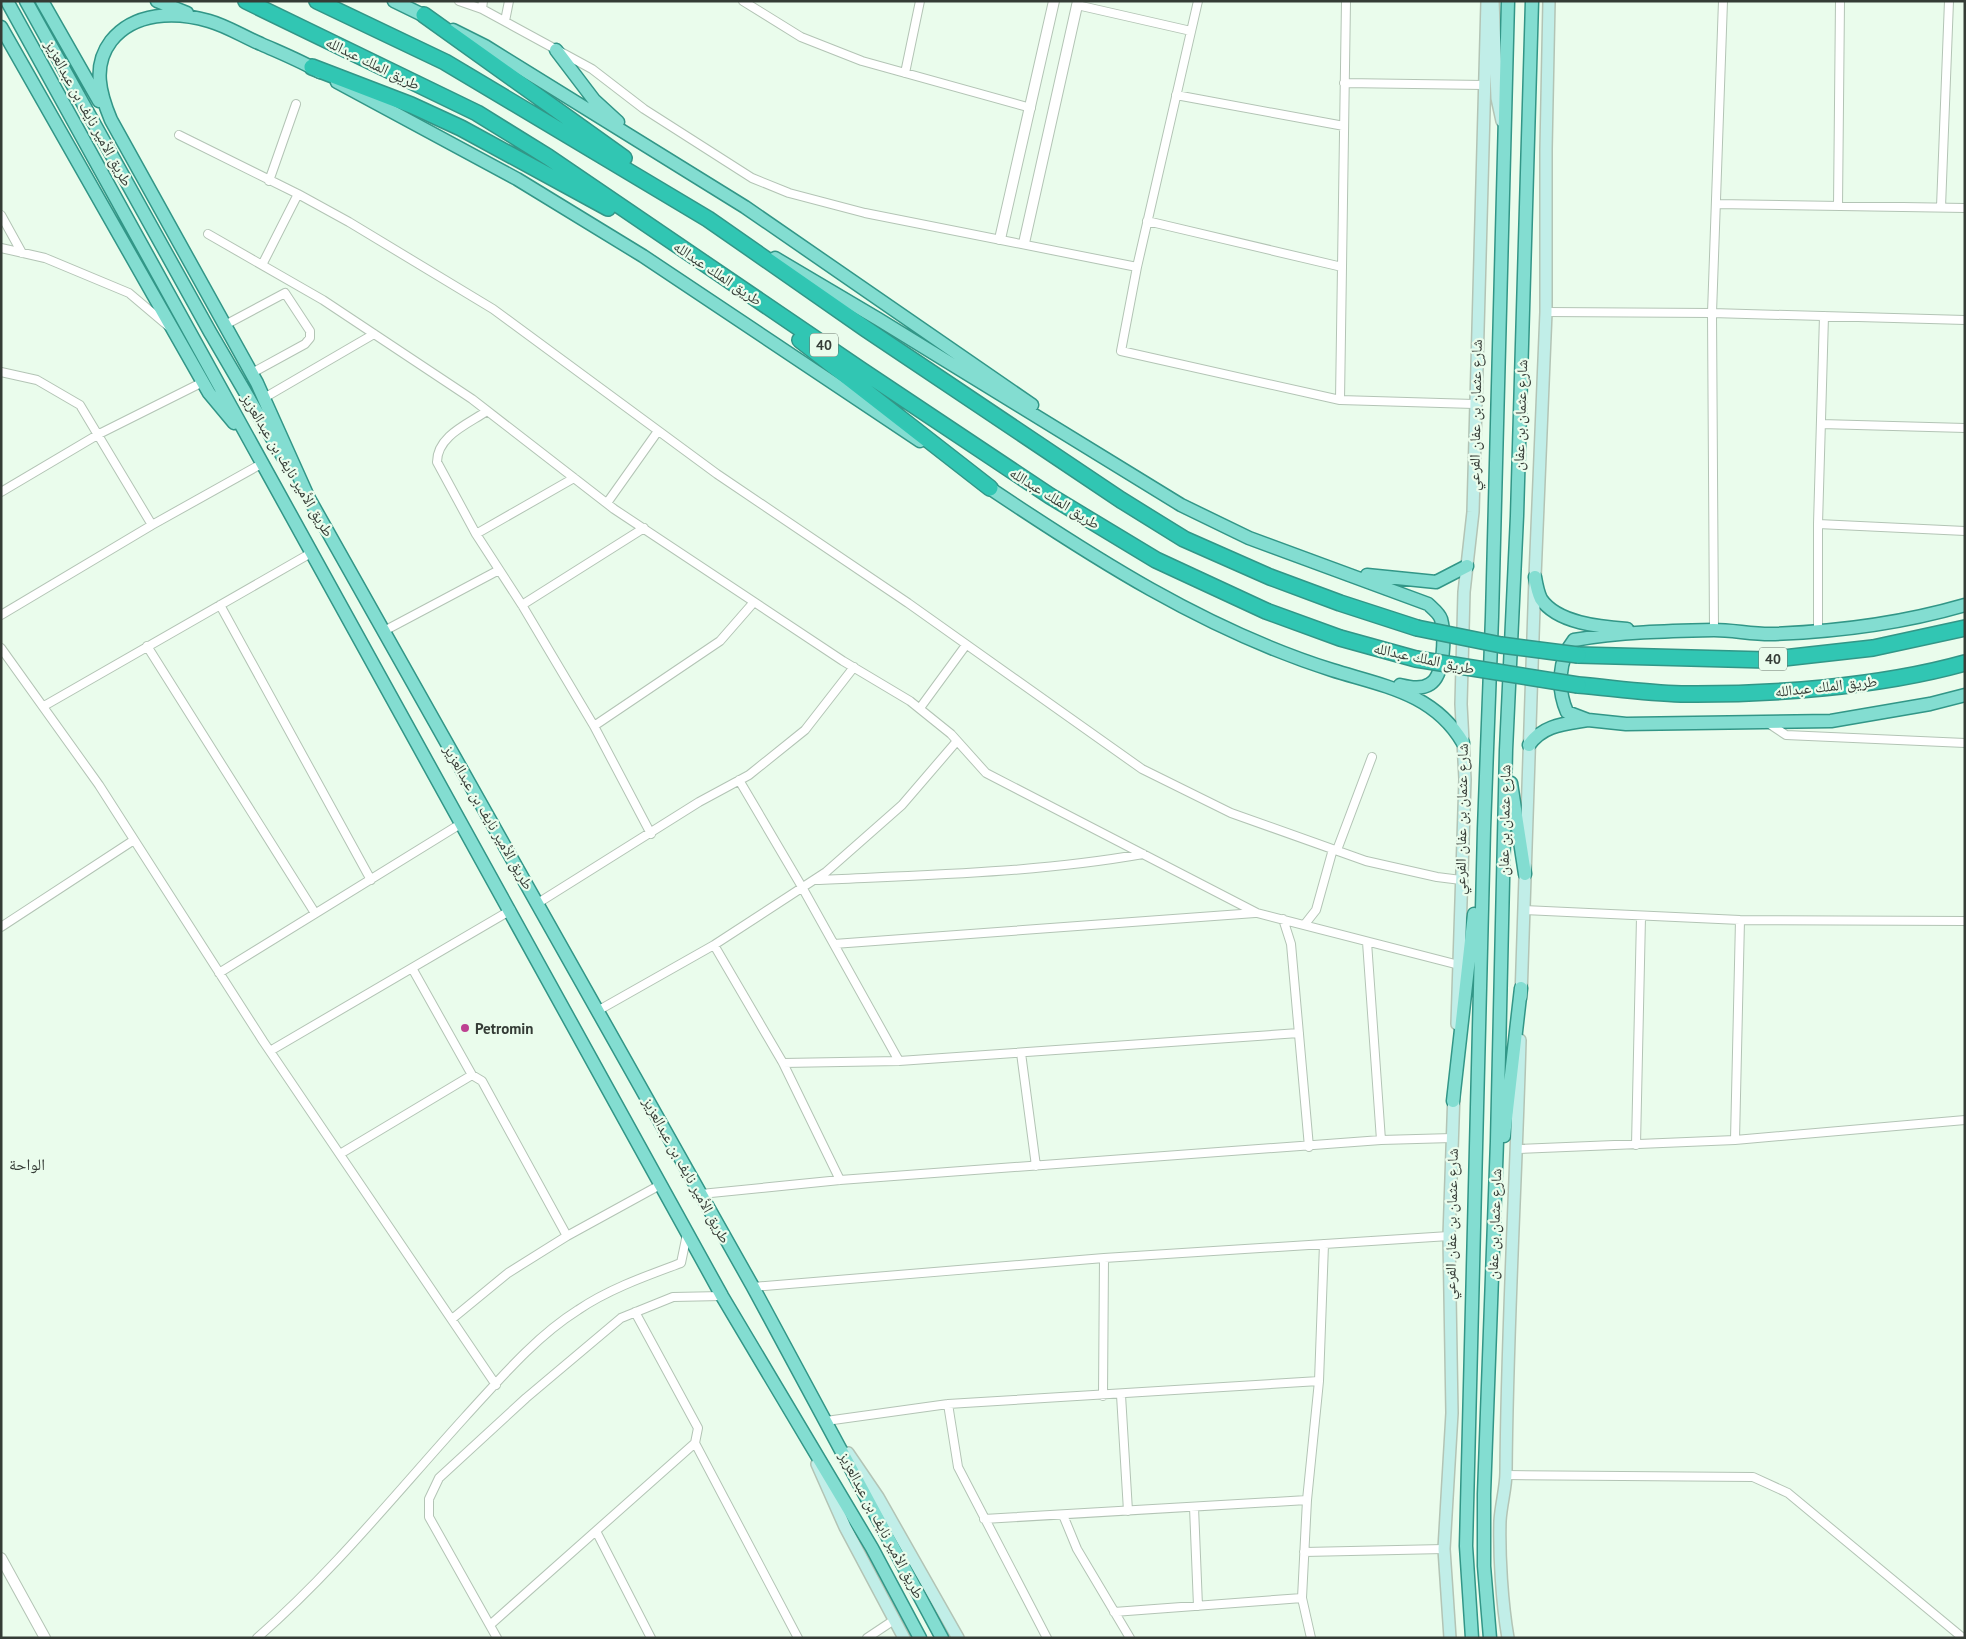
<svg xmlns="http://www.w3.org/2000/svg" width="1966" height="1639" font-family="'PT Sans','Noto Naskh Arabic',sans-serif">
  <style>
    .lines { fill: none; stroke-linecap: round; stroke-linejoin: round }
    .minor-casing { stroke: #b3c4b5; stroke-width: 10 }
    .tertiary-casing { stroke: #b3c4b5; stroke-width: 12 }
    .secondary-casing { stroke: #b3c4b5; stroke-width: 14 }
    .primary-casing { stroke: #329687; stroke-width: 15 }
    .motorway-casing { stroke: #329687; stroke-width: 18 }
    .minor { stroke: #fff; stroke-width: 8 }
    .tertiary { stroke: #fff; stroke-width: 10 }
    .secondary { stroke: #c1eee8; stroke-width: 11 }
    .primary { stroke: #83ddd1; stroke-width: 12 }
    .motorway { stroke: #31c6b3; stroke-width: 15 }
    .motorway-bridge-casing { stroke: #329687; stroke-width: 18; stroke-linecap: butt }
    .motorway-bridge { stroke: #31c6b3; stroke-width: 15 }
    .poi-dot { fill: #bd4191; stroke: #eafcec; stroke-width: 2 }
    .labels { text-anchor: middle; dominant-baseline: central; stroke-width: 4.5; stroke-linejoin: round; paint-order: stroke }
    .shield { fill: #eafcec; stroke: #6b766d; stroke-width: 1 }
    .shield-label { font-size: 14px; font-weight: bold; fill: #353c36 }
    .street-label { font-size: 15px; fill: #353c36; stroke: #eafcec }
    .poi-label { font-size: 15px; font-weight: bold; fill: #353c36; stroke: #eafcec; text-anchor: start }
    .neighbourhood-label { font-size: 16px; fill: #353c36; stroke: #eafcec }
  </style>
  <rect width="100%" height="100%" fill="#eafcec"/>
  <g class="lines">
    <g class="minor-casing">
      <path id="minor" d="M459,1L482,9L483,1
        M743,1L801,37L862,61L1031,108
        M1198,1L1137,267L1121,351L1340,400L1474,404
        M1077,5L1191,31
        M482,9L592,69L644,109L752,178L789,193L865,213L1137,267
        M505,21L509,1
        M905,73L920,1
        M1344,83L1484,85
        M1176,95L1344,126
        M179,135L298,194L349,222L493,309L717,474L908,603L1142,769L1231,813L1366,861L1437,877L1461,880
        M269,181L296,104
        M1716,204L1965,208
        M1838,206L1840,1
        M1941,207L1949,1
        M1,215L22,253
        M1147,221L1342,267
        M208,234L323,300L472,399L614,509L843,661L910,701L951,734L986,773L1257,913L1459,965
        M1,248L45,258L129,293L168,326
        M262,265L298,194
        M1546,312L1712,313L1965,320
        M225,325L285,293L310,331V338L305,344L252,373
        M1,372L37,380L80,405L152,525
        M264,398L374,334
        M1340,400L1346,1
        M487,411C468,424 437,436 437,462L476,534L522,605L594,726L651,834
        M1821,424L1965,428
        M1,492L99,434L203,382
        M607,503L658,431
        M1818,524L1965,531
        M476,534L574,478
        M220,605L371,880
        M522,605L644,528
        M1,615L152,525L263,463
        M1714,630L1712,313L1723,1
        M384,631L499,570
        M1818,631V524L1824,316
        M147,646L315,913
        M1,648L99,785L263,1041L496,1385
        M44,706L311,553
        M920,708L966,645
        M1768,723L1786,735L1965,743
        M594,726L720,641L754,602
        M739,780L802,887L899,1061
        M1337,850L1372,757
        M815,880C925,875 1035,873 1143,854
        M538,903L699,802L749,775L805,730L854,667
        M1524,910L1740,920L1965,921
        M1283,919L1291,944L1309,1147
        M1305,924L1316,910L1333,849
        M1,927L134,840
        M1367,942L1381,1140
        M834,944L1255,913
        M714,945L783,1063L840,1180
        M412,968L472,1075L482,1081L567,1236
        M219,973L462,823
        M599,1010L714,945L826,872L902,805L957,741
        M270,1051L511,910
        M1021,1053L1036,1166
        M783,1063L899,1061L1299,1033
        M1735,1140L1740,920
        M1636,1145L1641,917
        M1517,1149L1735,1140L1965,1120
        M340,1154L472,1075
        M701,1194L840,1180L1381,1140L1452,1138
        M753,1287L1104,1258L1449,1236
        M452,1319L508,1273L567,1236L660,1185
        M1121,1395L1128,1511
        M1103,1396L1104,1258
        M948,1404L958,1467L1047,1638
        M826,1421L948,1404L1319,1381
        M695,1443L798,1638
        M1506,1475L1753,1477L1788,1493L1963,1638
        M1194,1507L1198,1606
        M1063,1515L1077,1549L1130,1638
        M984,1519L1307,1500
        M596,1531L651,1638
        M1304,1552L1444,1549
        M1114,1612L1302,1598
        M490,1625L695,1443L698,1428L635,1312
        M257,1638C333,1572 397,1492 465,1417C499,1380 535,1337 578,1310C609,1289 646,1276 681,1263L687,1234
        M497,1638L429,1517V1499L439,1478L526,1398L621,1318L673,1297L722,1296
        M867,1638L894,1620
        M1311,1638L1302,1598L1307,1500L1319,1381L1324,1244"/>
    </g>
    <g class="tertiary-casing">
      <path id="tertiary" d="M1000,239L1054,1
        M1024,243L1078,1
        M1,1558L45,1638"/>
    </g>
    <g class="secondary-casing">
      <path id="secondary" d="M1493,1L1497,98L1502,121
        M1521,997L1535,577L1546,312V149L1549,1
        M1457,1024L1465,779L1461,704L1464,592L1473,512L1487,1
        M848,1453L878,1497L958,1638
        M817,1464L845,1527L904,1638
        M1450,1638L1444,1549L1452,1413L1449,1236L1454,1092
        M1508,1638C1502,1603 1499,1556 1500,1521C1501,1504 1506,1488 1506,1472C1507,1328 1516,1184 1520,1040"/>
    </g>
    <g class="primary-casing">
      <path id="primary" d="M7,1L722,1296L872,1548L920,1638
        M26,1L210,332L283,457
        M42,1L99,101
        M157,1L187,13
        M394,1L431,19
        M1,27L209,393L234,423
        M453,30L485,46L745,207L1032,405
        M556,50L594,100L618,122
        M337,82L517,179L643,256L920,441
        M775,258L878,319L1181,505L1249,538L1428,604C1432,608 1439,613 1441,619C1445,634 1445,675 1430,684C1421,690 1409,687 1400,685
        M982,483C1092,557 1205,630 1332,670C1383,686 1434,693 1463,743
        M307,495L753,1287L942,1638
        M310,501L257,383L111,120C100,94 92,66 111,41C134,12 175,11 209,21C227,26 244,37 261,44C281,53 301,61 320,72
        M1367,575L1436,582L1467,566
        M1535,577C1536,583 1538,593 1541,599C1557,623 1600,627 1627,629
        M1965,605C1903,623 1835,632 1770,634C1751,634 1732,630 1714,630C1667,631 1620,632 1574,640C1558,660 1557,689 1567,712L1588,720L1626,724L1831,721L1930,704L1965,695
        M1529,745C1543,725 1564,724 1588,720
        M1511,783L1525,874
        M1453,1101L1474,914
        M1504,1136L1521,988
        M1472,1638L1466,1546L1484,829L1492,617L1508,1
        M1490,1638L1484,1566V1494L1497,1141L1506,750L1517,516L1532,1"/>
    </g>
    <g class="motorway-casing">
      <path id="motorway" d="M246,1L477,113L548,157L861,370L1050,496L1156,560L1266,611L1340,638L1416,659
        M317,1L445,62L708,219L866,329L1121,500L1184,539L1270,577L1340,603L1417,628
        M424,15L624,158
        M312,67L411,105L461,128L608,208
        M800,340L990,488
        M1578,655L1766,660L1873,648L1965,628
        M1578,685C1612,688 1647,693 1681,694C1770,695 1879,687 1965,663"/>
    </g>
    <use href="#minor" class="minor"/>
    <use href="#tertiary" class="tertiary"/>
    <use href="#secondary" class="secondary"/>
    <use href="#primary" class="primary"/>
    <use href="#motorway" class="motorway"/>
    <g class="motorway-bridge-casing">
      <path id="motorway-bridge" d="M1417,628L1501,645L1578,655
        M1416,659L1578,685"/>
    </g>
    <use href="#motorway-bridge" class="motorway-bridge"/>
  </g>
  <circle class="poi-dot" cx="465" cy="1028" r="5"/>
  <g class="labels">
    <g class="shield">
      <rect x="810" y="333.5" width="28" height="23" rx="4"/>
      <rect x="1759" y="647.5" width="28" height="23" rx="4"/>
    </g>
    <g class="shield-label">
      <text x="824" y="345">40</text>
      <text x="1773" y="659">40</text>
    </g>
    <g class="street-label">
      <text transform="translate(373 63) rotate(26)">طريق الملك عبدالله</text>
      <text transform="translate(89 113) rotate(61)">طريق الأمير نايف بن عبدالعزيز</text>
      <text transform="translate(718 273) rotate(34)">طريق الملك عبدالله</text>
      <text transform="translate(1475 415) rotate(-89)">شارع عثمان بن عفان الفرعي</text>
      <text transform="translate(1520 415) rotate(-88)">شارع عثمان بن عفان</text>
      <text transform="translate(288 465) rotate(59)">طريق الأمير نايف بن عبدالعزيز</text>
      <text transform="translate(1055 498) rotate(32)">طريق الملك عبدالله</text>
      <text transform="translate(1424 658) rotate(12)">طريق الملك عبدالله</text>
      <text transform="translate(1826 686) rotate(-6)">طريق الملك عبدالله</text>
      <text transform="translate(489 817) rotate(60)">طريق الأمير نايف بن عبدالعزيز</text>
      <text transform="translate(1461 819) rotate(-89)">شارع عثمان بن عفان الفرعي</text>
      <text transform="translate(1504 820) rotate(-89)">شارع عثمان بن عفان</text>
      <text transform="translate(687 1170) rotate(61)">طريق الأمير نايف بن عبدالعزيز</text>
      <text transform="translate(1451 1224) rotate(-89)">شارع عثمان بن عفان الفرعي</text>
      <text transform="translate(1494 1224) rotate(-88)">شارع عثمان بن عفان</text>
      <text transform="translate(882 1525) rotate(62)">طريق الأمير نايف بن عبدالعزيز</text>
    </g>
    <g class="poi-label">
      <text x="475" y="1028">Petromin</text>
    </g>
    <g class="neighbourhood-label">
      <text x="27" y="1164">الواحة</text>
    </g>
  </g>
  <rect width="1966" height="1639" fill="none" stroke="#353c36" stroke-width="5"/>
</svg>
